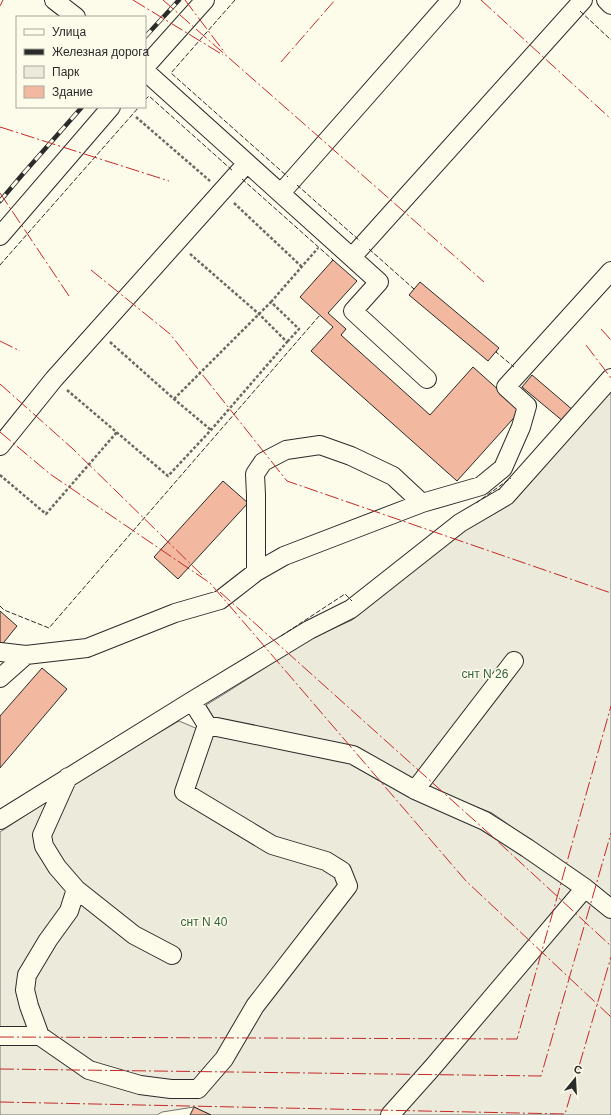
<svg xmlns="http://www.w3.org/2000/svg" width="611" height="1115" font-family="Arial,sans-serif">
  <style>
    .green { fill: #ecebdb; stroke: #74746e }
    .building { fill: #f2b8a0; stroke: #2b2b2b }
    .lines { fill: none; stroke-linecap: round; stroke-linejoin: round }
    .minor-casing { stroke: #2b2b2b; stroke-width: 20 }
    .path { stroke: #6a6964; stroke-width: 2.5; stroke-dasharray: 3 2; stroke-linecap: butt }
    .minor { stroke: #fdfbea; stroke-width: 18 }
    .rail-casing { stroke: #2b2b2b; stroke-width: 4.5 }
    .rail { stroke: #fdfbea; stroke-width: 3; stroke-dasharray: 9; stroke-linecap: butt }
    .fence { stroke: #2b2b2b; stroke-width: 1; stroke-dasharray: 5 2; stroke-linecap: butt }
    .power { stroke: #c62828; stroke-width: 1; stroke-dasharray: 14 3 2 3; stroke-linecap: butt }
    .labels { text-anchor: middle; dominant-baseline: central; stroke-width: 3; stroke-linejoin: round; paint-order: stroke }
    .park-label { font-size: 12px; fill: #34623c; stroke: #fdfbea }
  </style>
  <rect width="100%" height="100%" fill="#fdfbea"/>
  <path class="green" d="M611,390V897L593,883L492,813L426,787L214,718L206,705L224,694L312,638L352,620L460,530Z
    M179,721L205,732L362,766L481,827L611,916V1115H211L194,1107L162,1112L157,1115H0V832L98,768Z"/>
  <path class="building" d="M333,260L357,281L328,313L346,329L341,335L430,415L473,367L521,410L457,481L311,351L333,327L300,297Z
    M420,282L499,348L488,361L409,295Z
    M532,375L574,411L564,422L522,387Z
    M223,481L248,503L178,579L154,557Z
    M0,611L17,626L0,647Z
    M42,668L67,689L0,768V716Z
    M194,1107L211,1115H190Z"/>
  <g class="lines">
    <g class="minor-casing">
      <path id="minor" d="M54,0L76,17
        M606,0L611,5
        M145,67L205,0
        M145,71L379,282L353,311L427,379
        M281,193L451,0
        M0,236L111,107
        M352,257L583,0
        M0,446L54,379L247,163
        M256,572V495L255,474L263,462L286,450L320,445L351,456L393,476L422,503
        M0,652L26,655L87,648L175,613L220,600L256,572L284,556L422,503L481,486L503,468L521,427L527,406L506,387L611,271
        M0,678L26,655
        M192,701L207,725L353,755L415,790L485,821L527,848L585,888L611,909
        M68,777L42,835L44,846L57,867L76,889L69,911L48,940L27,975L25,990L29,1006L40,1036L89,1070L140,1085L171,1089H198L224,1059L255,1006L348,886L342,871L326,861L272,845L184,792L207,725
        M415,790L514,661
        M0,820L192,701L309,630L351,609L460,523L506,496L611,378
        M76,889L134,935L172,955
        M0,1036H40
        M390,1115L432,1068L585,888"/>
    </g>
    <path class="path" d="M136,117L210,181
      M234,203L302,267
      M271,302L318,248
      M110,342L174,399L211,430
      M67,390L168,476L211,430L287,342L259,314L189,253
      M174,399L271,302L299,329L287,342
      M0,475L46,514L117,432"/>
    <use href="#minor" class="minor"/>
    <g class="rail-casing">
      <path id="rail" d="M145,37L179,0
        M0,201L22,175L82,107"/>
    </g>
    <use href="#rail" class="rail"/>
    <path class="fence" d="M235,0L171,73L288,177
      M580,11L611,40
      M145,100L149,96L233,171
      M242,179L333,260L331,262
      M297,185L360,241
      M369,249L414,289L415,288
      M0,265L139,107
      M497,351L496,352L514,367
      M476,503L511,478
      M0,606L4,610L49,628L320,315
      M281,636L345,594L352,601"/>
    <path class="power" d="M133,0L223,55
      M163,0L484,282
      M185,0L225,53
      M481,0L611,119
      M0,6L3,0
      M281,62L335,0
      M0,127L169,181
      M0,193L69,296
      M91,270L170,334L287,481L611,593
      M601,329L611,340
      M0,341L20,351
      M586,345L611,378
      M0,384L73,449L204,577
      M0,432L50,474L210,583L466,881L611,1017
      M220,592L494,838L611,946
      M0,1037L517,1039L611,706
      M0,1069L541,1076L611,833
      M0,1102L565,1114L611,957"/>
  </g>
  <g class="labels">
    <g class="park-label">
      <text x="485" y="674">снт N 26</text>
      <text x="204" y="922">снт N 40</text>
    </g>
  </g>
  <rect x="16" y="16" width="130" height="92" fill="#fdfbea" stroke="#a9a89e"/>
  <rect x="24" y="29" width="20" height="6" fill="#fdfbea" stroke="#a9a89e"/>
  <text x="52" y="36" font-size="12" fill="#2b2b2b">Улица</text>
  <rect x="24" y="49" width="20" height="6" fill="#2b2b2b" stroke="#a9a89e"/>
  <text x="52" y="56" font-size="12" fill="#2b2b2b">Железная дорога</text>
  <rect x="24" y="66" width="20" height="12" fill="#ecebdb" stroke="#a9a89e"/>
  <text x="52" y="76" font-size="12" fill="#2b2b2b">Парк</text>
  <rect x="24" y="86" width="20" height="12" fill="#f2b8a0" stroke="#a9a89e"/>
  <text x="52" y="96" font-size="12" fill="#2b2b2b">Здание</text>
  <g transform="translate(575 1079) rotate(18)" stroke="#fdfbea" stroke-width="3" paint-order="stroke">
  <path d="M0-3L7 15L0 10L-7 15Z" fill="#2b2b2b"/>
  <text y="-6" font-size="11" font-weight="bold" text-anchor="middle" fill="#2b2b2b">С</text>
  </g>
</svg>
